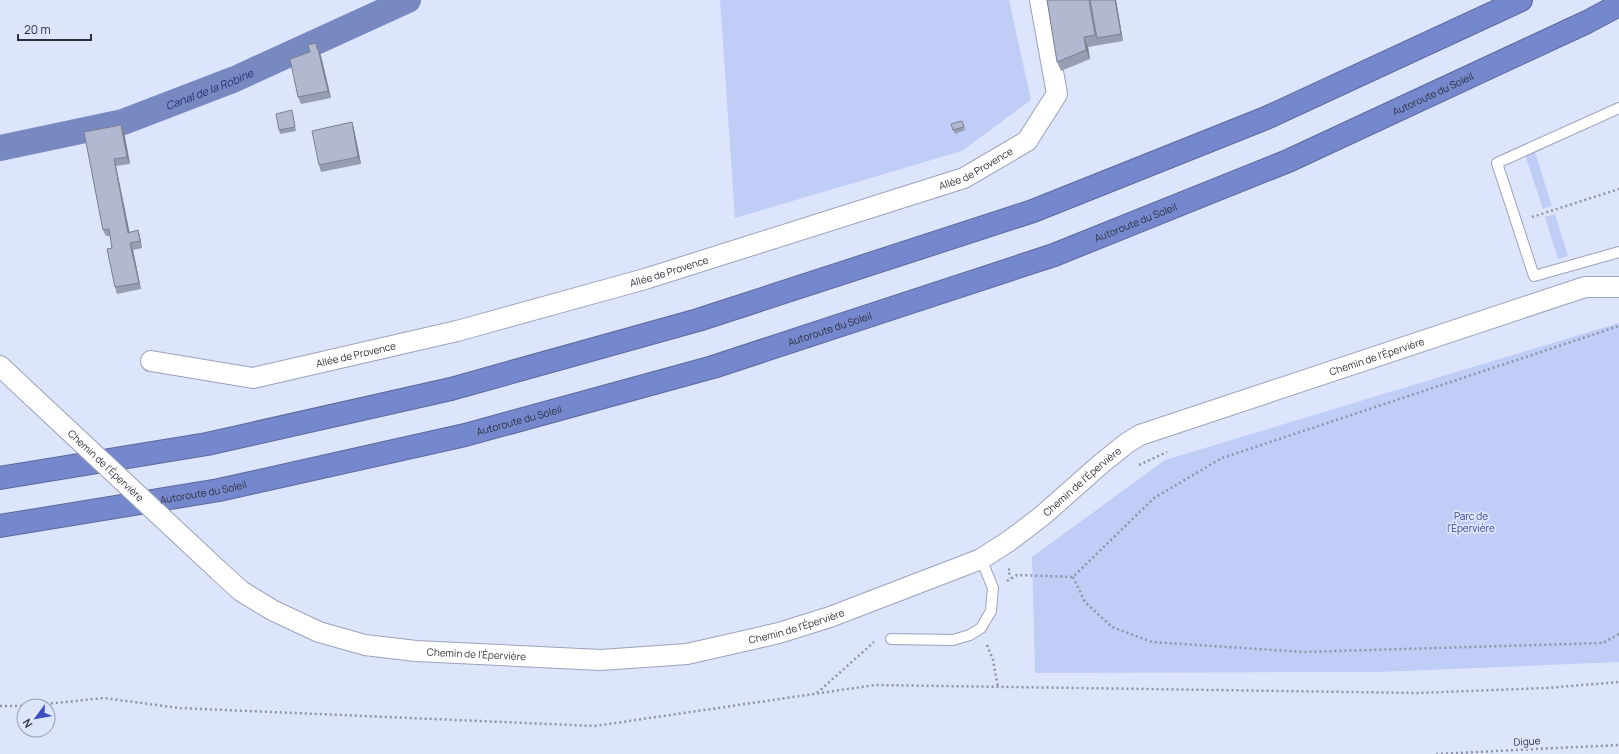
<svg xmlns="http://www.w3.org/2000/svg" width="1619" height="754" font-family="Manrope,sans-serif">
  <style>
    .green { fill: #c0cdf6 }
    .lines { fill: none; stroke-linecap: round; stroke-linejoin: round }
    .canal { stroke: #7888c0; stroke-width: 26 }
    .lane-casing { stroke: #9ba2b9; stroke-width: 12 }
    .street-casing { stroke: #9ba2b9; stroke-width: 22 }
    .highway-casing { stroke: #5c699a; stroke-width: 24 }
    .path { stroke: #8e94a5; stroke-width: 2.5; stroke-dasharray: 2 3; stroke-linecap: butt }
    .lane { stroke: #fff; stroke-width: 10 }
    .street { stroke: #fff; stroke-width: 20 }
    .highway { stroke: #7588ce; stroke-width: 22 }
    .street-bridge-casing { stroke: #9ba2b9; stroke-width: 22; stroke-linecap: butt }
    .street-bridge { stroke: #fff; stroke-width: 20 }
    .wall { fill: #989eb2 }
    .shaded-wall { fill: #7c8191 }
    .building { fill: #b1b8cf; stroke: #7c8191 }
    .labels { text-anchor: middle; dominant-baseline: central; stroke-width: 3.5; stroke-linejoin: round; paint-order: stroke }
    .street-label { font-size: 10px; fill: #2d3039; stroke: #dde5fd }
    .park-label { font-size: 10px; fill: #36458b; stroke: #dde5fd }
    .water-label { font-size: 11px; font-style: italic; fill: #243073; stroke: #dde5fd }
  </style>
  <rect width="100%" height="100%" fill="#dde5fd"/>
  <path class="green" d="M720,0H1009L1031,100L962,151L735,218Z
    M1535,152L1552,206L1543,209L1525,155Z
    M1555,214L1568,256L1558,259L1545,217Z
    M1619,323V662L1379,672L1035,673L1032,557L1165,460Z"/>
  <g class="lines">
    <path class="canal" id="s1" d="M0,148L123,122L235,79L408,0"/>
    <g class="lane-casing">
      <path id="lane" d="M1619,108L1497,163L1534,276L1619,252
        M891,639L953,640L970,635L981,628L991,611L993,588L981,559"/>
    </g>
    <g class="street-casing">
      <g id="street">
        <path id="s2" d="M151,361L253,378L457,331L645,279L964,178L1027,141L1057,94L1040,0"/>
        <path d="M0,366L33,397"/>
        <path id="s3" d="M218,570L241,591L272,610L319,632L365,645L416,651L601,660L687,654L779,633L830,617L981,559L1009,541L1042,516L1102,463L1127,443L1140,435L1585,287H1619"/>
      </g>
    </g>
    <g class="highway-casing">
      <g id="highway">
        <path d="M0,478L207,444L451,389L698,320L1033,211L1266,118L1521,0"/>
        <path id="s4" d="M0,526L219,490L465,435L713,367L1054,255L1288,161L1587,22L1619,5"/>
      </g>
    </g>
    <path class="path" d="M1532,217L1619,189
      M1139,465L1167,452
      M1010,569L1008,570L1011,578
      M1073,577L1085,602L1112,627L1152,642L1303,652L1603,643L1619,634
      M1007,581L1017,575L1073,577L1154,498L1222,458L1619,326
      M987,645L993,660L998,687
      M817,693L874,642
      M0,706H24
      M26,706L104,698L179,708L595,726L875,685L1417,693L1546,688L1619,682
      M1436,754L1619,745"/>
    <use href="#lane" class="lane"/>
    <use href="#street" class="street"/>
    <use href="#highway" class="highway"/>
    <g class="street-bridge-casing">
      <g id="street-bridge">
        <path id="s5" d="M33,397L218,570"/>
      </g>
    </g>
    <use href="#street-bridge" class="street-bridge"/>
  </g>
  <path class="wall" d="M1047,0H1116L1123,41L1088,47L1090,59L1061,71L1057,62Z
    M318,49L321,56L331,98L301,104L298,97Z
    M293,114L296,131L280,134L279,130Z
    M962,121L965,130L955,134L951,124Z
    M352,122L354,129L361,164L321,172L319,165Z
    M84,132H124L130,164L116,166L129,232L138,230L140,237L142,248L133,250L141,289L117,294L115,287L112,248L110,236H106L103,230Z"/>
  <path class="shaded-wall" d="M1115,0H1116L1123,41L1121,34Z
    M1084,37L1088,47L1090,59L1086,50Z
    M318,49L321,56L331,98L328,91Z
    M352,122L354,129L361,164L358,157Z
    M121,125L124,132L130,164L127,157Z
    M114,159L116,166L131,239L128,233Z
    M138,230L140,237L142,248L140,241Z
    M130,243L133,250L141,289L139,283Z"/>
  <path class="building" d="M1047,0H1089L1095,35L1084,37L1086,50L1057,62Z
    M1090,0H1115L1121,34L1097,38Z
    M316,43L317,49H318L328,91L298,97L290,59L310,52L308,45Z
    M292,110L295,127L279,130L276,114Z
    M962,121L964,127L953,130L951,124Z
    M352,122L358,157L319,165L312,131Z
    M121,125L127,157L114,159L128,233L138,230L140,241L130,243L139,283L115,287L107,249L112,248L109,229L103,230L84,132Z"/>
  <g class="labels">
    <g class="street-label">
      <text stroke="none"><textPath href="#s4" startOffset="1502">Autoroute du Soleil</textPath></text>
      <text stroke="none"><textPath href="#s2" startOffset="857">Allée de Provence</textPath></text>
      <text stroke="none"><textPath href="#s4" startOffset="1178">Autoroute du Soleil</textPath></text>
      <text stroke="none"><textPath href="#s2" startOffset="533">Allée de Provence</textPath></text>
      <text stroke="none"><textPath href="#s4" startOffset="854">Autoroute du Soleil</textPath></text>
      <text stroke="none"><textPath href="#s2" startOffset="209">Allée de Provence</textPath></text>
      <text stroke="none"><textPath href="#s3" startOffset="1251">Chemin de l'Épervière</textPath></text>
      <text stroke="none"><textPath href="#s4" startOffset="530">Autoroute du Soleil</textPath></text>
      <text stroke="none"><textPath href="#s5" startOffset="100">Chemin de l'Épervière</textPath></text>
      <text stroke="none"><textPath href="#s3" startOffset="927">Chemin de l'Épervière</textPath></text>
      <text stroke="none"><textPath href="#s4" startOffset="206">Autoroute du Soleil</textPath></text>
      <text stroke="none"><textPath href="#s3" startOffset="603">Chemin de l'Épervière</textPath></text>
      <text stroke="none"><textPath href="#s3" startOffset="279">Chemin de l'Épervière</textPath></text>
      <text transform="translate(1527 741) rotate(-3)">Digue</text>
    </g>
    <g class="park-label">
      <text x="1471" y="516">Parc de<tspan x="1471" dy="12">l'Épervière</tspan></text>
    </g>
    <g class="water-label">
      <text stroke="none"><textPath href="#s1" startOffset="218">Canal de la Robine</textPath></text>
    </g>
  </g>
  <g transform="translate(36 718) rotate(238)"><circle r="19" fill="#dde5fd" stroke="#979daf"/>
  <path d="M0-3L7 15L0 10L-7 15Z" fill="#3d4ec2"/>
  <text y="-6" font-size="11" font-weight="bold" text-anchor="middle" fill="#2d3039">N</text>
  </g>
  <path d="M18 34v6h73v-6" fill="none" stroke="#2d3039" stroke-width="2"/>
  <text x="24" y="34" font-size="12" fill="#2d3039" stroke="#dde5fd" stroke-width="3" paint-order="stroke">20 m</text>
</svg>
